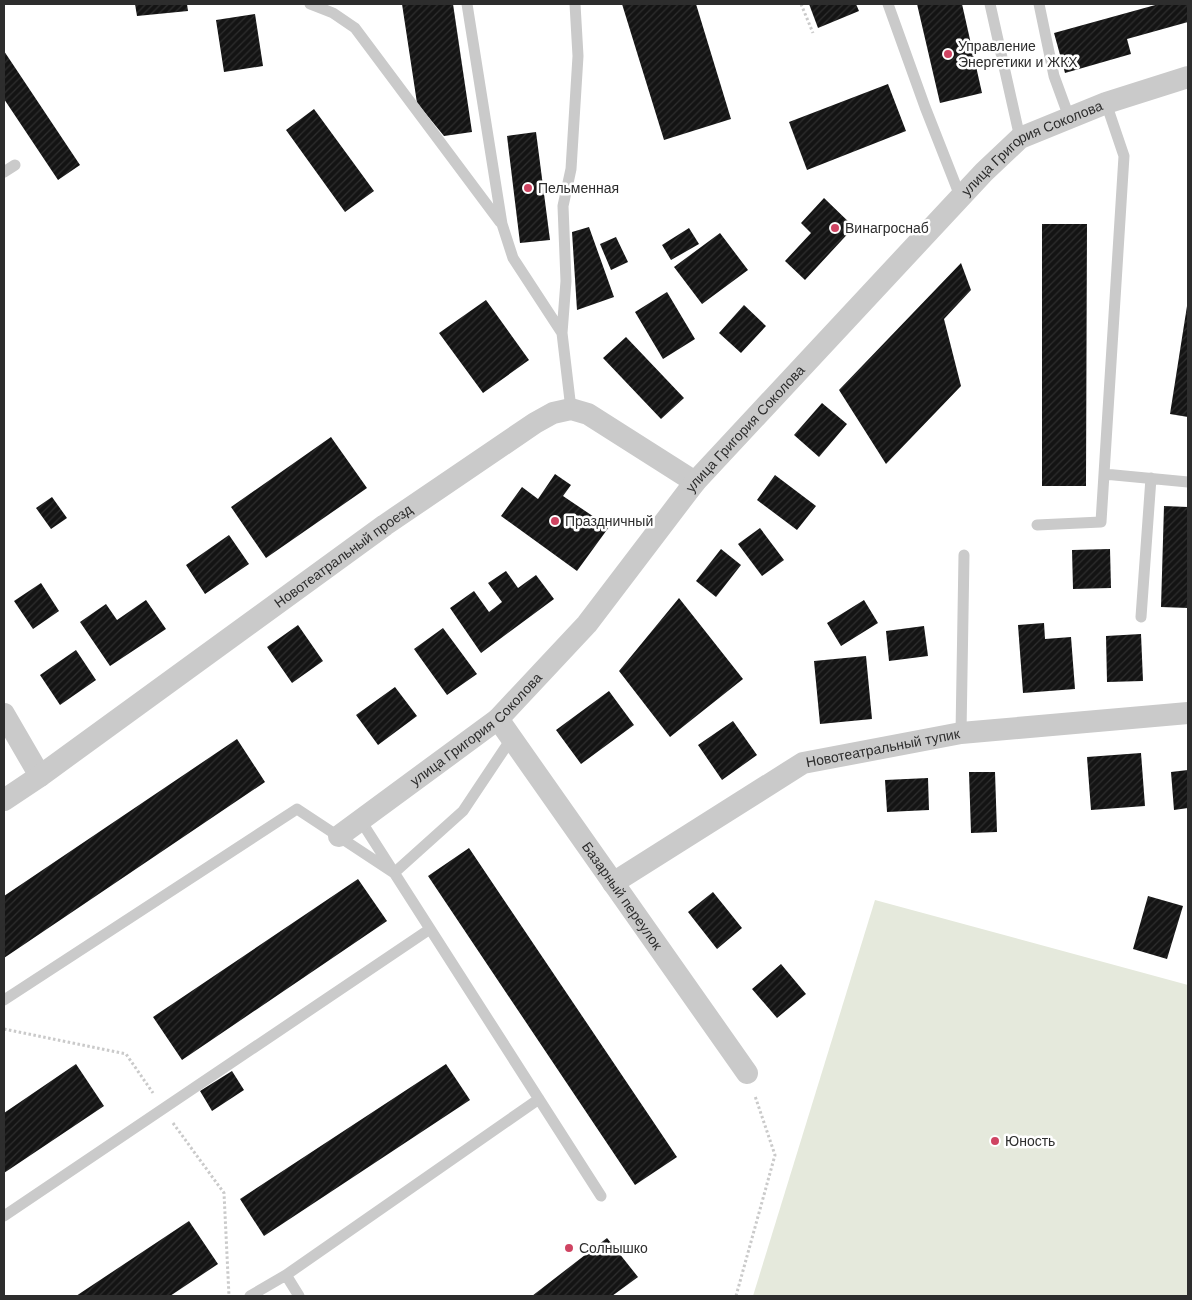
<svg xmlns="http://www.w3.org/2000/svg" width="1192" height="1300" font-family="Helvetica,sans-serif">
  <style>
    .grass { fill: #e5e9dc }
    .building { fill: url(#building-hatch) }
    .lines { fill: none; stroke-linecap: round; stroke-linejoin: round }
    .path { stroke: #cacaca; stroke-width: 3; stroke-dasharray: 2.5 2.5; stroke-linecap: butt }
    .lane { stroke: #cacaca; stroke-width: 11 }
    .street { stroke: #cacaca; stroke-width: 22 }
    .poi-dot { fill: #cf4462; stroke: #fff; stroke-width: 2 }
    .labels { text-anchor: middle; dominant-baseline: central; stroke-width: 5; stroke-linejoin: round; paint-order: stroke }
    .poi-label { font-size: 14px; fill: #2d2d2d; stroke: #fff; text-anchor: start }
    .street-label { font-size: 14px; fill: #2d2d2d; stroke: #fff }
  </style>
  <defs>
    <pattern id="building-hatch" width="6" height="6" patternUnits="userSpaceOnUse" patternTransform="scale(1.25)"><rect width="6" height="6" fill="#141414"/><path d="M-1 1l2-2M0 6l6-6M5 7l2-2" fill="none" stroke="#2e2e2e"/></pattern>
  </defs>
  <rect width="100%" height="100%" fill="#fff"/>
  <path class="grass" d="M875,900L1188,985V1296H753Z"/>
  <path class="building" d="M135,4H187L188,11L137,16Z
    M402,4H453L472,132L444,136L417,103Z
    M622,4H696L731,119L664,140Z
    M809,4H856L859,11L818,28Z
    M917,4H962L982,93L940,103Z
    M1159,4H1188V22L1127,39L1131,54L1065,73L1054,33Z
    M255,14L263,66L224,72L216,20Z
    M4,51L80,165L58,180L4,99Z
    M888,84L906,131L807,170L789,122Z
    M314,109L374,191L345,212L286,130Z
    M536,132L550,240L520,243L507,136Z
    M824,198L854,227L805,280L785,261L811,233L801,223Z
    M1042,224H1087L1086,486H1042Z
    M589,227L614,297L577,310L572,232Z
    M689,228L699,244L671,260L662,245Z
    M720,233L748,270L702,304L674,267Z
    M616,237L628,262L611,270L600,244Z
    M961,263L971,290L944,319L961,386L886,464L839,390Z
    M667,292L695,339L663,359L635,312Z
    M486,300L529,360L483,393L439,333Z
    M744,305L766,326L741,353L719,333Z
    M1187,306H1188V417L1170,414Z
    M626,337L684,398L661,419L603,358Z
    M822,403L847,424L819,457L794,435Z
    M331,437L367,488L266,558L231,507Z
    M555,474L571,485L563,496L609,527L577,571L501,516L522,487L538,499Z
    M775,475L816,506L797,530L757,500Z
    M52,497L67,518L51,529L36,508Z
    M1164,506L1188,507V608L1161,607Z
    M760,528L784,560L762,576L738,544Z
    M229,535L249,564L205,594L186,565Z
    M721,549L741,565L716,597L696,581Z
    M1110,549L1111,588L1073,589L1072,550Z
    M506,571L518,588L536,575L554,599L481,653L450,608L474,591L489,612L502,602L488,583Z
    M41,583L59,611L33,629L14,601Z
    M679,598L743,679L670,737L619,671Z
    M146,600L166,629L110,666L80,622L106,604L117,620Z
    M864,600L878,623L841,646L827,623Z
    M1044,623L1045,639L1071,637L1075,689L1023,693L1018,625Z
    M298,625L323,661L292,683L267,647Z
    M924,626L928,656L889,661L886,631Z
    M443,628L477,674L447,695L414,649Z
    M1141,634L1143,681L1107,682L1106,636Z
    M76,650L96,680L60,705L40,675Z
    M866,656L872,719L820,724L814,661Z
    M395,687L417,716L378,745L356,715Z
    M609,691L634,725L581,764L556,730Z
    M733,721L757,755L722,780L698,745Z
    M237,739L265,782L4,958V896Z
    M1141,753L1145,806L1091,810L1087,757Z
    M1188,770V808L1174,810L1171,772Z
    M969,772H995L997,832L971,833Z
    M928,778L929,810L887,812L885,780Z
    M469,848L677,1157L635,1185L428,876Z
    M358,879L387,921L182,1060L153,1017Z
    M713,892L742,928L717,949L688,912Z
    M1148,896L1183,906L1167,959L1133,949Z
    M781,964L806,994L777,1018L752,989Z
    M76,1064L104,1106L4,1173V1113Z
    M446,1064L470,1100L264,1236L240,1199Z
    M232,1071L244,1090L212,1111L200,1091Z
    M189,1221L218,1264L170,1296H76Z
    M607,1238L638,1277L612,1296H532Z"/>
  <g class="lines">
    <path class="path" d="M801,4L813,33
      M4,1029L126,1054L153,1093
      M173,1123L224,1193L229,1296
      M736,1296L775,1155L755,1096"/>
    <path class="lane" d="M310,4L333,13L355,28L500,222
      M467,4L502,224L513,258L562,333L571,409
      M888,4L925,107L960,196
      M990,4L1020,138
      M1039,4L1054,76L1069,117
      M1106,103L1124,156L1104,474L1188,482
      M4,172L15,165
      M562,333L566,281L563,206L571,169L578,56L575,4
      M1037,525L1101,522L1104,474
      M1141,617L1151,478
      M961,733L964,555
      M361,821L601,1196
      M4,1000L297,809L394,873L463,811L511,739
      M4,1216L430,929
      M286,1275L539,1099
      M250,1296L286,1275L299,1296"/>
    <g class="street">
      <path d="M4,714L40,776"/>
      <path id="s1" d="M498,719L747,1073"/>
      <path id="s2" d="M4,800L40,776L385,525L535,423L553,413L571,409L588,414L695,482"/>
      <path id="s3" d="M339,836L498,719L587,624L695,482L984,172L1020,138L1106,103L1188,77"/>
      <path id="s4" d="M613,883L803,763L961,733L1188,713"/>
    </g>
  </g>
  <g class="poi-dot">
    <circle cx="948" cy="54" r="5"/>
    <circle cx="528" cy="188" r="5"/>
    <circle cx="835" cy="228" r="5"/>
    <circle cx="555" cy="521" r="5"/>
    <circle cx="995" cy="1141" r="5"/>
    <circle cx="569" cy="1248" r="5"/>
  </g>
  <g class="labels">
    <g class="poi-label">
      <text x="958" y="46">Управление<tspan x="958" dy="16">Энергетики и ЖКХ</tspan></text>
      <text x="538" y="188">Пельменная</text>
      <text x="845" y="228">Винагроснаб</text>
      <text x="565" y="521">Праздничный</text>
      <text x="1005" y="1141">Юность</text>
      <text x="579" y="1248">Солнышко</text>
    </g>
    <g class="street-label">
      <text stroke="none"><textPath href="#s3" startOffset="984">улица Григория Соколова</textPath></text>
      <text stroke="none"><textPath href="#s3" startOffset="579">улица Григория Соколова</textPath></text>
      <text stroke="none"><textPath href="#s2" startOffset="418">Новотеатральный проезд</textPath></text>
      <text stroke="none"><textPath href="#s3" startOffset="174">улица Григория Соколова</textPath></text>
      <text stroke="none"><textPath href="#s4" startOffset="306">Новотеатральный тупик</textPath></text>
      <text stroke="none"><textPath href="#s1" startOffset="216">Базарный переулок</textPath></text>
    </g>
  </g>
  <rect width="1192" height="1300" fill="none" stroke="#2d2d2d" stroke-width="10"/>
</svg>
